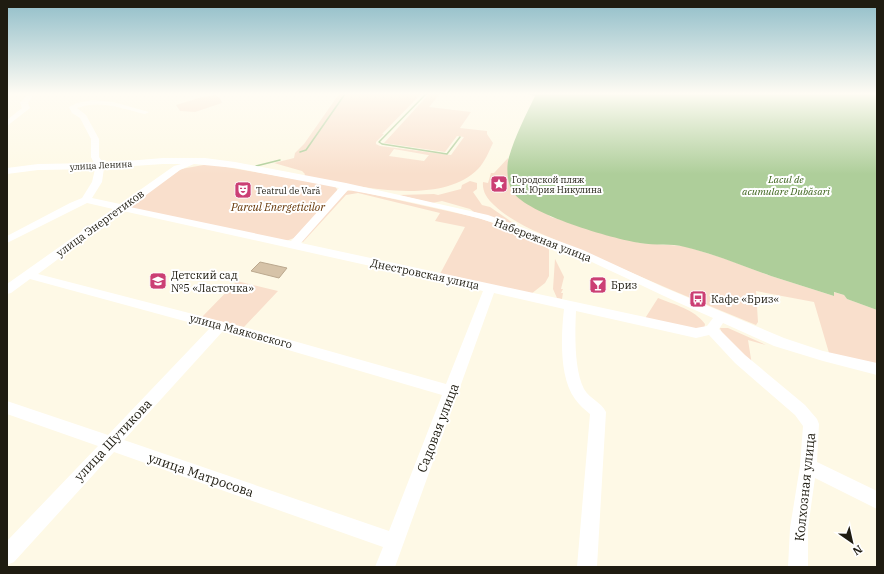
<svg xmlns="http://www.w3.org/2000/svg" width="884" height="574" font-family="'IBM Plex Serif',serif">
  <style>
    .green { fill: #f9dfcc; fill-rule: evenodd }
    .water { fill: #aece9a }
    .lines { fill: none; stroke-linecap: round; stroke-linejoin: round }
    .stream { stroke: #aece9a; stroke-width: 1.5 }
    .building { fill: #d6c3a8; stroke: #bba88e }
    .minor { fill: #fff; fill-rule: evenodd }
    .labels { text-anchor: middle; dominant-baseline: central; stroke-width: 4; stroke-linejoin: round; paint-order: stroke }
    .far-street-label { font-size: 9px; fill: #1f1c11; stroke: #fff }
    .far-poi-label { font-size: 9px; fill: #1f1c11; stroke: #fff; text-anchor: start }
    .far-water-label { font-size: 10px; font-style: italic; fill: #3b621a; stroke: #fff }
    .park-label { font-size: 11px; font-style: italic; fill: #653505; stroke: #fff }
    .street-label { font-size: 11px; fill: #1f1c11; stroke: #fff }
    .poi-label { font-size: 11px; fill: #1f1c11; stroke: #fff; text-anchor: start }
    .near-street-label { font-size: 13px; fill: #1f1c11; stroke: #fff }
  </style>
  <rect width="100%" height="100%" fill="#fef9e6"/>
  <path class="green" d="M339,94H421L382,134H384L376,142V144L380,146L451,155L464,137L457,136L445,152L384,143L429,94H440L429,107L471,112L460,128L487,131V134L493,143C489,151 485,162 478,169C439,208 352,185 304,176L305,174L302,171L274,163L294,158L295,153L304,144ZM394,149L428,155H429L424,161L389,156Z
    M215,95L220,98L222,103L195,112L180,111L176,105L202,97Z
    M508,158L510,185L551,217L640,243L684,246L723,258L771,276L834,296L833,292L844,295L847,299L877,310V364L829,353L814,302L756,291L758,322L756,325C696,301 637,275 577,249C549,236 517,227 494,205C487,199 482,191 483,182L488,183L491,173H494Z
    M209,164L335,186L338,191L294,238L286,241L129,208V205L181,169Z
    M470,181L477,183V189L473,192L482,205L490,207L516,225L474,212L470,209L442,201L432,203L399,195L434,194L438,195L461,189L462,185Z
    M353,190L479,218L538,239L547,245L549,250V276L545,283L531,294L440,274L465,227L435,221L440,213L358,193L346,195L303,242L300,241L347,191Z
    M555,259L564,277L561,289H563L561,293H563L562,299L557,298L553,289Z
    M237,281L278,291L244,327L202,317Z
    M658,298C675,305 694,309 705,324L704,330L644,320Z
    M720,328H728L766,345L748,340L752,365L724,338Z"/>
  <path class="water" d="M527,94H877V310L847,299L844,295L834,292V296C813,289 792,283 771,276C742,266 715,254 685,247C671,243 655,246 640,243C613,239 527,214 513,192C507,184 506,166 509,157C515,136 526,115 535,96Z"/>
  <g class="lines">
    <path class="stream" d="M426,94L379,142L382,144L447,154L460,137
      M300,152L306,150L345,94
      M256,166L280,160"/>
  </g>
  <path class="building" d="M260,262L287,268L279,278L251,271Z"/>
  <g class="lines">
    <path class="minor" d="M28,94H34L28,103L30,108L7,126V120L22,108L20,103Z
      M93,100L113,102L149,112L145,114C123,109 100,99 77,108L86,115L99,139V157L103,163L163,158H205L235,162L346,183L488,215L583,250L663,287L784,338L823,351L877,363V375L823,361L774,346L723,323L719,329L745,355L805,405L817,419L819,424L817,462L877,491V509L815,478L808,528V567H788L790,528L800,466L803,426L795,415L735,363L709,335L696,338L576,311C575,333 574,370 584,389C590,399 601,402 606,412L597,567H577L590,414C585,410 579,405 575,399C559,377 561,335 564,309L494,293L395,567H375L383,547L114,452L14,562L7,565V541L98,446L7,414V401L108,435L210,328L30,279L11,293L7,294V284L113,209L87,203L7,243V236L70,203L82,198L92,182L95,169L38,170L7,174V168L38,164L94,163L91,157V139L80,118L72,113L69,107L77,103ZM163,164H181L174,166L120,204L92,198L102,182L104,168ZM194,164L235,168L339,188L291,241L130,207L180,170ZM348,190C392,198 438,207 481,219C562,243 636,285 713,318L707,326L696,328L301,243ZM123,211L483,291L446,384L251,329L38,274ZM223,331L442,395L389,531L124,440Z"/>
  </g>
  <linearGradient id="sky" x2="0" y2="1"><stop stop-color="#91bec9"/><stop offset="0.54" stop-color="#fffcf4"/><stop offset="1" stop-color="#fffcf4" stop-opacity="0"/></linearGradient>
  <rect width="884" height="174" fill="url(#sky)"/>
  <defs>
    <g id="sight-square" transform="scale(0.9)"><rect x="-9" y="-9" width="18" height="18" rx="4" fill="#cb3f74" stroke="#fff"/><path d="M0-6L1.8-2.2L6-1.7L2.9 1.2L3.7 5.4L0 3.3L-3.7 5.4L-2.9 1.2L-6-1.7L-1.8-2.2Z" fill="#fff"/></g>
    <g id="theatre-square" transform="scale(0.9)"><rect x="-9" y="-9" width="18" height="18" rx="4" fill="#cb3f74" stroke="#fff"/><path d="M-5-5.5Q0-4 5-5.5V0Q5 5 0 6Q-5 5-5 0ZM-3.3-2.5H-1v1.5H-3.3ZM1-2.5H3.3v1.5H1ZM-2.8 1Q0 5.5 2.8 1Z" fill="#fff"/></g>
    <g id="school-square" transform="scale(0.9)"><rect x="-9" y="-9" width="18" height="18" rx="4" fill="#cb3f74" stroke="#fff"/><path d="M0-5L7-2L0 1L-7-2ZM-4 1L0 2.5L4 1V4Q0 6-4 4Z" fill="#fff"/></g>
    <g id="bar-square" transform="scale(0.9)"><rect x="-9" y="-9" width="18" height="18" rx="4" fill="#cb3f74" stroke="#fff"/><path d="M-6-5H6L.8 .8V4.5H3.5V6h-7V4.5H-.8V.8Z" fill="#fff"/></g>
    <g id="bus-square" transform="scale(0.9)"><rect x="-9" y="-9" width="18" height="18" rx="4" fill="#cb3f74" stroke="#fff"/><path d="M-5-6H5V4H4V6H2V4H-2V6H-4V4H-5ZM-3.5-4V0h7V-4ZM-3.5 1.2v1.5H-2V1.2ZM2 1.2v1.5H3.5V1.2Z" fill="#fff"/></g>
  </defs>
  <g fill-rule="evenodd">
    <use href="#sight-square" x="499" y="184"/>
    <use href="#theatre-square" x="243" y="190"/>
    <use href="#school-square" x="158" y="281"/>
    <use href="#bar-square" x="598" y="285"/>
    <use href="#bus-square" x="698" y="299"/>
  </g>
  <g class="labels">
    <g class="far-street-label">
      <text transform="translate(101 165) rotate(-3)">улица Ленина</text>
    </g>
    <g class="far-poi-label">
      <text x="512" y="179">Городской пляж<tspan x="512" dy="10">им. Юрия Никулина</tspan></text>
      <text x="256" y="190">Teatrul de Vară</text>
    </g>
    <g class="far-water-label">
      <text x="786" y="179">Lacul de<tspan x="786" dy="12">acumulare Dubăsari</tspan></text>
    </g>
    <g class="park-label">
      <text x="278" y="207">Parcul Energeticilor</text>
    </g>
    <g class="street-label">
      <text transform="translate(100 223) rotate(-36)">улица Энергетиков</text>
      <text transform="translate(543 240) rotate(21)">Набережная улица</text>
      <text transform="translate(425 274) rotate(12)">Днестровская улица</text>
      <text transform="translate(241 331) rotate(15)">улица Маяковского</text>
    </g>
    <g class="poi-label">
      <text x="171" y="275">Детский сад<tspan x="171" dy="13">№5 «Ласточка»</tspan></text>
      <text x="611" y="285">Бриз</text>
      <text x="711" y="299">Кафе «Бриз«</text>
    </g>
    <g class="near-street-label">
      <text transform="translate(438 428) rotate(-69)">Садовая улица</text>
      <text transform="translate(113 440) rotate(-47)">улица Шутикова</text>
      <text transform="translate(201 475) rotate(19)">улица Матросова</text>
      <text transform="translate(805 487) rotate(-84)">Колхозная улица</text>
    </g>
  </g>
  <rect width="884" height="574" fill="none" stroke="#1f1c11" stroke-width="16"/>
  <g transform="translate(852 542) rotate(146)" stroke="#ffffff" stroke-width="3" paint-order="stroke">
  <path d="M0-3L7 15L0 10L-7 15Z" fill="#1f1c11"/>
  <text y="-6" font-size="11" font-weight="bold" text-anchor="middle" fill="#1f1c11">N</text>
  </g>
</svg>
